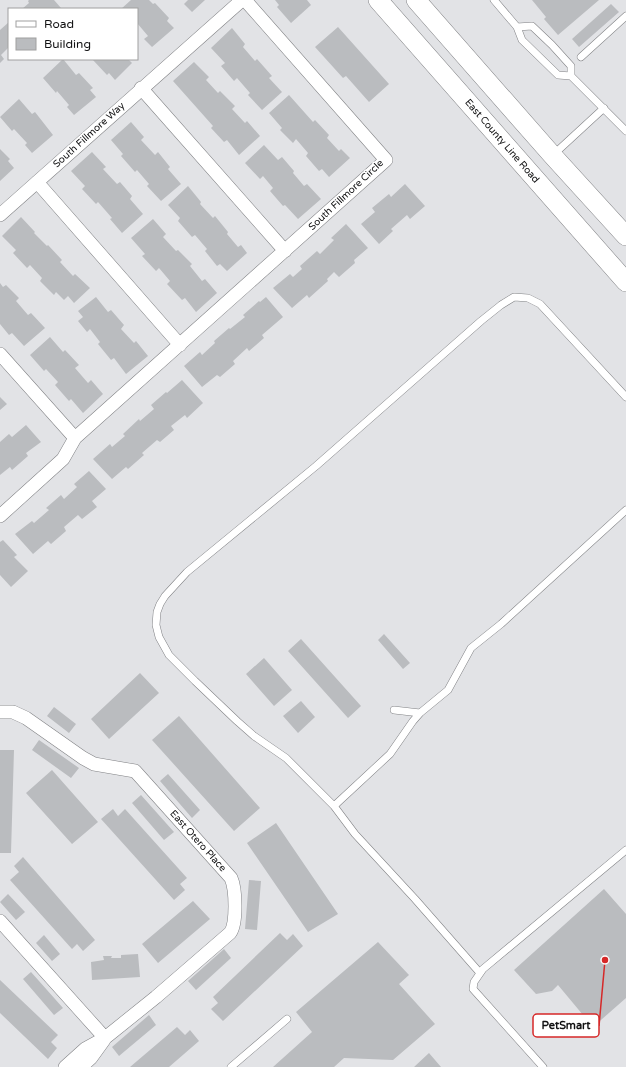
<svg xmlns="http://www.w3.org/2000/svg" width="626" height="1067" font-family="'Varela Round',sans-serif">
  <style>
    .building { fill: #babcbf }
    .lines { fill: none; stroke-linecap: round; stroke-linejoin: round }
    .service-casing { stroke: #818285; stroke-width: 8 }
    .minor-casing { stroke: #818285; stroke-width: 14 }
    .secondary-casing { stroke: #818285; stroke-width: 20 }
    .service { stroke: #fff; stroke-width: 7 }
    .minor { stroke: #fff; stroke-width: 13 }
    .secondary { stroke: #fff; stroke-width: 19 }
    .labels { text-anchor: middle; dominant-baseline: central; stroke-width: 3; stroke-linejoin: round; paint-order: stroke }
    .street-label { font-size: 10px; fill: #111112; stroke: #fff }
    .leader { fill: none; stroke: #d62828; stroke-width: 1.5 }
    .callout-dot { fill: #d62828; stroke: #fff; stroke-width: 1.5 }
    .callout { fill: #fff; stroke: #d62828; stroke-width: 1.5 }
    .callout-label { font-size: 11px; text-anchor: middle; font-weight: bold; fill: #111112 }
  </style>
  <rect width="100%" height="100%" fill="#e2e3e6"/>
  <path class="building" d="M29,0H54L61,8L22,9L29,3L28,1Z
    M131,0H149L153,4L155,3L169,18L167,21L174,28L152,47L144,39L148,36L137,23V9H121Z
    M188,0H205L192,12L184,4Z
    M275,0H307L311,5L291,23L277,7L279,5Z
    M532,0H599L558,35L544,19L546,17Z
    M611,4L619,12L579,47L572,39Z
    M9,22V47L1,55L4,59L0,63V30Z
    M338,27L389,84L369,102L346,76L343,78L315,47Z
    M232,28L245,44L243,47L255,61L257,59L272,76L269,78L282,92L262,110L248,95L250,93L237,78L234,81L221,66L225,63L211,48Z
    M63,59L76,75L79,73L93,88L90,90L96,97L74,115L67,107L69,105L57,91L56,93L43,78Z
    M92,59H128L132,63L115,80L109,73L107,75Z
    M194,62L209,77L206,80L218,93L220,91L235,106L232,109L245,123L247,121L260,136L239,155L227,140L224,142L211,128L213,126L173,81Z
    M289,95L313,122L315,120L329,135L327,138L339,151L341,149L350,158L329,177L322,169L319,171L306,156L308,153L296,139L293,143L280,130L282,128L269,113Z
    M19,99L32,114L35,112L53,135L32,153L25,145L27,143L14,129L12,131L0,117Z
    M131,122L144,137L141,140L155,155L158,152L170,167L168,169L181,184L161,201L147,186L149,184L137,170L135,172L121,156L123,154L111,140Z
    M264,145L278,160L282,157L294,171L293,173L304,186L307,184L321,199L298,219L285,205L283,206L270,191L273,188L263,176L260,179L245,163Z
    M0,149L10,159L8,161L14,168L0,181Z
    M92,152L106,167L103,169L117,184L120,182L132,196L130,199L143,214L122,233L110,219L112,218L98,202L96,204L82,189L85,186L71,171Z
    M405,184L425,206L410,219L407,215L391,229L393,231L379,244L361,224L375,212L372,208L389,194L391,197Z
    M188,186L201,202L200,204L213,218L215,216L228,232L227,234L238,247L241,245L247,253L227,271L220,264L217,266L205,251L207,249L195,235L192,237L178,221L180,218L168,205Z
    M21,217L35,232L34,233L47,246L48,245L62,260L60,262L73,276L75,274L90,288L74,303L68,296L64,300L56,292L54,295L40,281L42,278L30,265L27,268L13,253L16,250L2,236Z
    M153,219L166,234L163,237L176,251L178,250L192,264L190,266L202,281L205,279L217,293L196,312L185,298L182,300L167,284L170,281L159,268L156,271L142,256L145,254L131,238Z
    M346,224L368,248L354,260L355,263L339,277L334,272L327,279L328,281L309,298L307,295L292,308L273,288L290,274L293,277L302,269L300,266L317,251L320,254L334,240L331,238Z
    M0,283L3,287L6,285L19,298L16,301L28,315L31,313L45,328L24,346L12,333L9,335L0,324Z
    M96,297L108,312L111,310L124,325L121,329L134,343L136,341L148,356L126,374L114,358L111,360L98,344L100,342L90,329L87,332L78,321L83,317L78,311Z
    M266,297L283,317L262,335L264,338L249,351L247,348L233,361L235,364L220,377L217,375L202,387L184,366L200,352L202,355L215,343L214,341L229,328L230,329L245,317L243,315L259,301L260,302Z
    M50,337L63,352L65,350L79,365L75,368L88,383L91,380L103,394L83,413L71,399L69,401L55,385L58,382L46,369L44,371L30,355Z
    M182,380L203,403L187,418L185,415L171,426L174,430L160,442L157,440L142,453L144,455L128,469L126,467L112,479L93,459L110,444L112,447L125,436L123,434L139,419L140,421L154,409L151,405L166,392L167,393Z
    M0,397L7,404L0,410Z
    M26,425L41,442L26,453L28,456L12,470L10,467L0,475V442L9,434L12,437Z
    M89,471L106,489L92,501L97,507L82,519L78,515L64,527L66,531L51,544L48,541L33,554L15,534L32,521L34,523L49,510L46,508L61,495L64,499L77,487L74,484Z
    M3,540L17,555L14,557L28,571L11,587L0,575V542Z
    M384,634L410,663L403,669L378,640Z
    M301,639L361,706L348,718L288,651Z
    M264,658L292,690L274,706L246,674Z
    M140,673L159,693L109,739L91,719Z
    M301,701L315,717L298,733L283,716Z
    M54,707L76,724L69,733L47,716Z
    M179,716L260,808L234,831L152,740Z
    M39,740L79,768L71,778L32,750Z
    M0,750H14L11,853H0Z
    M52,770L98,822L72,844L26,793Z
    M168,774L200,810L192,818L160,781Z
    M141,795L174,832L164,840L132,803Z
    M113,809L118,816L125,809L187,878L180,884L185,890L174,900L101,819Z
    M276,823L338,914L308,932L247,843Z
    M23,857L95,940L83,951L77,944L72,949L10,880L19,872L14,866Z
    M249,880L261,881L257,930L245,929Z
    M604,889L626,914V998L593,1027L558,985L552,991L536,994L514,970Z
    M8,894L25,912L16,920L0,902Z
    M193,901L210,919L158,963L142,944Z
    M280,933L287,940L293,934L303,946L223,1021L211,1009L218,1003L213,997Z
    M44,935L60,954L52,961L36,943Z
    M378,942L409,975L399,984L435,1024L393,1060L344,1058L334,1067H273L312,1032L296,1012Z
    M224,949L231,958L196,990L188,981Z
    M138,954L140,977L92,980L91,962L104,960L103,956H112L111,958H121V955Z
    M31,972L63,1008L54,1015L23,979Z
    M0,980L58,1035L51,1042L57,1048L48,1059L0,1013Z
    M149,1015L156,1025L119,1056L112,1047Z
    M177,1027L185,1035L190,1030L199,1041L169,1067H130Z
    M429,1053L441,1067H414Z"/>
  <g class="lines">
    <g class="service-casing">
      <path id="service" d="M494,0L517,27L522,40L558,75L571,76L626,131
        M517,27L532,26L552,45L571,66V76
        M581,57L626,16
        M553,155L604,108
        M394,710L420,713L448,690L471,648L501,624L626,510
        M420,713L413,721L390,754L334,806L355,834L415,899L480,973
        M334,806L286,758L254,736L237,721L195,681L169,655L159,637L156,625L157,612L160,604L165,596L187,572L316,466L481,321L501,305L514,297L528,298L540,304L626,397
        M231,1067L287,1019
        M543,1067L473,989L474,982L483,969L626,850"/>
    </g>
    <g class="minor-casing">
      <path id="minor" d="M141,88L285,251
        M37,182L180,345
        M0,215L242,0
        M0,354L75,438
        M0,516L63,459L75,438L386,160L245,0
        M0,712H13L26,718L83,758L94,764L135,771L231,878C236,889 237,924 230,933L156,997L105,1038L85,1049L65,1067
        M0,921L105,1038
        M81,1067L91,1058L104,1040"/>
    </g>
    <g class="secondary-casing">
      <path id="secondary" d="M378,0L626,282
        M416,0L553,156L626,236"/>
    </g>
    <use href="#service" class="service"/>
    <use href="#minor" class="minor"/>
    <use href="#secondary" class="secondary"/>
  </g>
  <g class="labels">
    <g class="street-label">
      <text transform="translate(89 135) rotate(-42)">South Fillmore Way</text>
      <text transform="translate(502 141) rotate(49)">East County Line Road</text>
      <text transform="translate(346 195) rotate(-43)">South Fillmore Circle</text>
      <text transform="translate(198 841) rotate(48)">East Otero Place</text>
    </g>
  </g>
  <path class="leader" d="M605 960L599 1026"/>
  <circle class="callout-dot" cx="605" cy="960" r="4"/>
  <rect class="callout" x="533" y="1014" width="66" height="23" rx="4"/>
  <g class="callout-label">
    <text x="566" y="1029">PetSmart</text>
  </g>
  <rect x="8" y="8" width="130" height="52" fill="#ffffff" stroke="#a0a0a0"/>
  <rect x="16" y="21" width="20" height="6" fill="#ffffff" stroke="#a0a0a0"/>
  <text x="44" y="28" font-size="12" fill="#111112">Road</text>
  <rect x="16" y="38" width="20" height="12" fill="#babcbf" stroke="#a0a0a0"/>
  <text x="44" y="48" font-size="12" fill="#111112">Building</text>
</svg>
